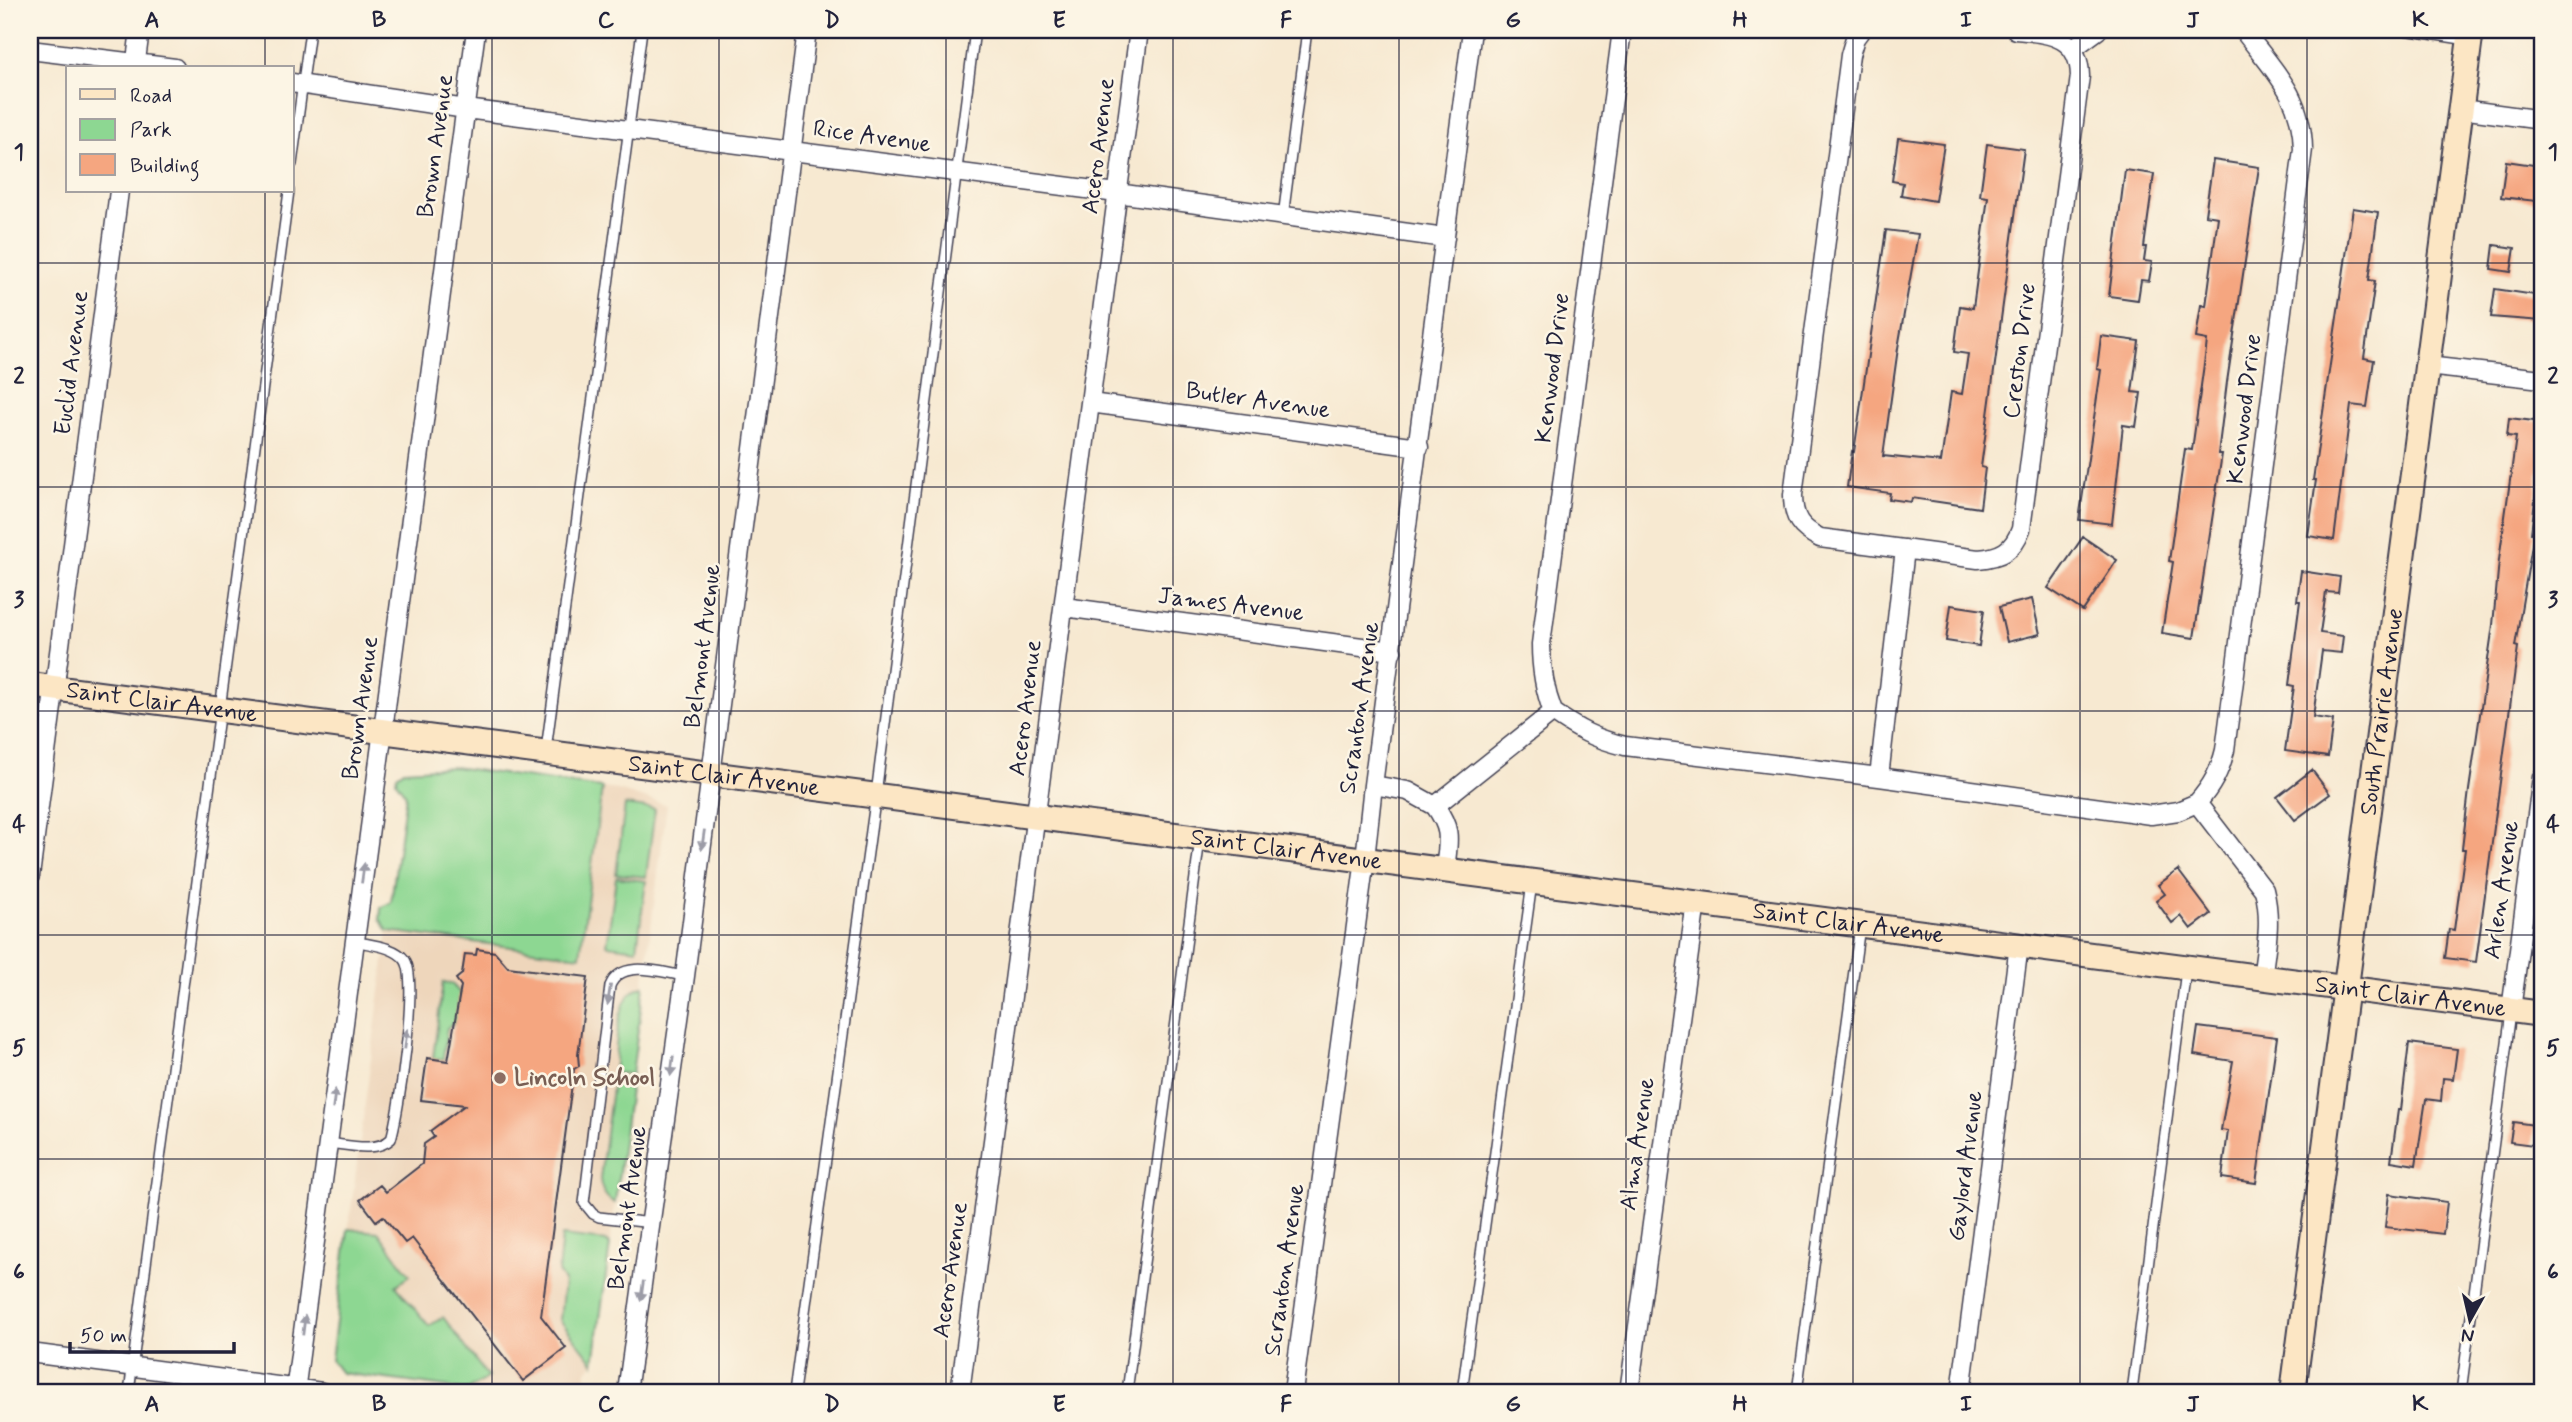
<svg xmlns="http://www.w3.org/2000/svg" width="2572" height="1422" font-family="Mynerve,sans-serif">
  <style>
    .built { fill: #eed6bb }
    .green { fill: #8dd792; stroke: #587c66; stroke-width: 2 }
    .building { fill: #f5a680 }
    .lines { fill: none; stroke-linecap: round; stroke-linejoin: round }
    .lane-casing { stroke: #424052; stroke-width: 12 }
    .street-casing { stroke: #424052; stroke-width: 21 }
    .secondary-casing { stroke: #424052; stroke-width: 28 }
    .lane { stroke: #fff; stroke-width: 9 }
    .street { stroke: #fff; stroke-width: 18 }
    .secondary { stroke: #fce6c4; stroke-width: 24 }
    .oneway { fill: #9c9ca7 }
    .grid { fill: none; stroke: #22223b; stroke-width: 2; stroke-opacity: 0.55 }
    .education-dot { fill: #8d6e63; stroke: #fcf5e5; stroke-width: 2.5 }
    .labels { text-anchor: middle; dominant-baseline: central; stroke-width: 5; stroke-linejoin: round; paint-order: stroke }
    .street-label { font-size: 24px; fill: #22223b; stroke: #fcf5e5 }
    .education-label { font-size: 24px; font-weight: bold; fill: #785e54; stroke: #fcf5e5; text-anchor: start }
    .neatline { fill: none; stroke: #22223b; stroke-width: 2.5 }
    .grid-label { font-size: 23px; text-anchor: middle; font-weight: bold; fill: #22223b }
  </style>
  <rect width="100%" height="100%" fill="#fcf5e5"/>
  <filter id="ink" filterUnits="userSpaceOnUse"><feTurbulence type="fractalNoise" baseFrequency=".0143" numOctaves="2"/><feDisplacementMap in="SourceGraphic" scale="14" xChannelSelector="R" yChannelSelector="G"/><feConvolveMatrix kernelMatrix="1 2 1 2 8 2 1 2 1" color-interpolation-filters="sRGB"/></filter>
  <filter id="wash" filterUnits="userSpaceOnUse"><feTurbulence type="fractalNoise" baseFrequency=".00686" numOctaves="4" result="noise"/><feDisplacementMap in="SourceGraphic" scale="28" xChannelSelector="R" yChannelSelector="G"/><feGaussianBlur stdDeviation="1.57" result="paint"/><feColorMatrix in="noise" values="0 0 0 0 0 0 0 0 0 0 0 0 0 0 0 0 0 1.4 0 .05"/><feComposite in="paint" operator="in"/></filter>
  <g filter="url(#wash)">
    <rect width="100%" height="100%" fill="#f7e9d1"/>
    <path class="built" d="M454,767L618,790L667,805L594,1363L587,1370L585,1392H487L341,1373L331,1360L388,931L380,919L381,908L391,902L406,795L396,781L397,775L404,770Z"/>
    <path class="green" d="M454,767L602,788L580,956L388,931L380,919L381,908L391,902L406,795L396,781L397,775L404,770Z
      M625,805L655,809L646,877L616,874Z
      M616,877L646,881L637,949L607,945Z
      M443,982L452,984L460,993L456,1021L447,1028L443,1059L433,1058Z
      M644,986L632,1074L614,1073C617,1048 614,991 644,986Z
      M613,1080L631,1082L615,1203C605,1198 601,1190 600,1179Z
      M348,1229L378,1232L410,1275L396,1286L429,1326L443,1317L488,1377L468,1390L341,1373L331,1360Z
      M562,1236L606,1241L610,1245L594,1363L560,1320L564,1281L558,1272Z"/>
    <g id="blocks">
      <path class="building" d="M1898,138L1944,144L1935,201L1901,195L1903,183L1892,181Z
        M1987,144L2024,149L1981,467L1985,468L1980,508L1912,498L1911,502L1889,499L1890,493L1847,487L1852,451L1854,452L1886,230L1918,234L1898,348L1883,456L1941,462L1951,392L1962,394L1968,354L1954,352L1960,306L1973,308L1988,197L1980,196Z
        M2213,160L2259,167L2227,382L2218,454H2222L2194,638L2162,633L2173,562L2169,561L2185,449L2192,450L2206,350L2207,340L2196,338L2201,305L2206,306L2218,217L2205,215Z
        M2506,161L2541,166L2536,201L2501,197Z
        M2125,170L2154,174L2144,247H2146L2144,261L2152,262L2149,281L2141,280L2138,300L2109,296Z
        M2353,208L2378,212L2369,280L2375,281L2364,358L2374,360L2367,407L2351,405L2334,540L2308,536L2316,480H2313Z
        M2494,245L2515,248L2511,272L2491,269Z
        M2495,289L2542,296V321L2491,317Z
        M2101,336L2139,341L2132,392L2141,393L2136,427L2123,425L2112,524L2079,520L2101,370L2097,369Z
        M2509,418L2542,422V445L2531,533H2534L2515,646L2518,647L2476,962L2445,958L2449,929L2454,930L2465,849H2462L2469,790L2493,625L2499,560L2516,437L2507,436Z
        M2083,537L2117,560L2083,611L2048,588Z
        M2301,571L2340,577L2338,593L2326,592L2320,633L2343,636L2341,653L2322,651L2313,717L2333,720L2328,757L2285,751L2294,686L2289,685L2300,601H2297Z
        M2032,599L2040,634L2007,642L1999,607Z
        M1951,605L1984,610L1979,646L1946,641Z
        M2312,770L2330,794L2295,820L2277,797Z
        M2178,870L2211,914L2191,929L2181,916L2172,923L2156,901L2165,894L2158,885Z
        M477,949L495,952L508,967L588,977L578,1055L579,1066L574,1069L541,1316L566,1348L523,1381L412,1238L405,1243L383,1216L376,1221L360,1200L380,1185L386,1192L422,1164L424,1144L434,1137L430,1131L465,1105L421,1100L427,1058L448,1061L461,986L456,979L462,974L465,954L476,955Z
        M2198,1027L2277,1037L2256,1183L2222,1178L2228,1131L2221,1130L2233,1061L2194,1055Z
        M2409,1043L2457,1049L2453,1079L2443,1078L2441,1101L2426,1099L2416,1165L2391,1161L2398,1110H2401Z
        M2513,1122L2535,1125L2533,1145L2510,1142Z
        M2389,1194L2447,1202L2443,1234L2385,1227Z"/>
    </g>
  </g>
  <g filter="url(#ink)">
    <use href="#blocks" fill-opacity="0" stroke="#424052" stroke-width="2"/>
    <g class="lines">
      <g class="lane-casing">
        <path id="lane" d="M2404,30L2468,40
          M292,164L310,30
          M1283,217L1307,30
          M546,750L642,30
          M328,1143C348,1145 376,1153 391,1139C399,1113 419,978 405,960C395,946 370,945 354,941
          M652,1223L599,1217L593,1214L584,1203L610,986C621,958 662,973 685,976
          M129,1392L289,191
          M794,1392L876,794L975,30
          M1127,1392L1200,839
          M1462,1392L1532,883
          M1797,1392L1860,926
          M2132,1392L2186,970
          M2461,1392L2511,1012"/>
      </g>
      <g class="street-casing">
        <path id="street" d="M1861,30L1855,38L1850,55L1793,495C1793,518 1800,528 1820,538L1978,559C2001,557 2013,551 2021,529L2080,76C2079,35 2049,34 2016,30
          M2243,30C2274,71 2302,95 2303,149L2225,750C2220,771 2212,786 2197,803L2264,890C2272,920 2266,948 2262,978
          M2072,49L2098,30
          M30,50L175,68
          M135,68L140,30
          M292,83L466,109L1117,193L1445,238
          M2461,109L2542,120
          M2427,366L2542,379
          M1090,403L1419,447
          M1064,607L1392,651
          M1553,712C1578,730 1596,739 1625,746L1879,777L2151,815L2178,811L2197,803
          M1879,777L1905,549
          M1373,785L1408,791L1435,806
          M1445,870C1448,841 1453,831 1435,806L1553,712C1544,689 1541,669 1541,644L1622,30
          M30,876L119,191
          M2511,1010L2542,777
          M30,1353L322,1392
          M295,1392L476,30
          M627,1392L685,976L807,30
          M960,1392L1139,30
          M1293,1392L1365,859L1373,785L1472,30
          M1629,1392L1696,902
          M1961,1392L2019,945"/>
      </g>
      <g class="secondary-casing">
        <g id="secondary">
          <path id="s1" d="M30,685L2542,1014"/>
          <path id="s2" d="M2293,1392L2471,30"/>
        </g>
      </g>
      <use href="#lane" class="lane"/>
      <use href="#street" class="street"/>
      <use href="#secondary" class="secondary"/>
    </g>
    <defs><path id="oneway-solid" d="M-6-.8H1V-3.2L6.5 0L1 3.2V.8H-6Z" transform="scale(1.75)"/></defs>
    <g class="oneway">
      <use href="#oneway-solid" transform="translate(703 840) rotate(98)"/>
      <use href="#oneway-solid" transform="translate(363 873) rotate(-82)"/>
      <use href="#oneway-solid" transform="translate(609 995) rotate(99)"/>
      <use href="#oneway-solid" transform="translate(406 1039) rotate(-83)"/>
      <use href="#oneway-solid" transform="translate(672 1066) rotate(98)"/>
      <use href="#oneway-solid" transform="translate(334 1099) rotate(-83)"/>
      <use href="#oneway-solid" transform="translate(642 1291) rotate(98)"/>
      <use href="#oneway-solid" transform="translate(304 1325) rotate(-83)"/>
    </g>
  </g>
  <path class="grid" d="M265,30V68M492,30V1392M719,30V1392M946,30V1392M1173,30V1392M1399,30V1392M1626,30V1392M1853,30V1392M2080,30V1392M2307,30V1392M265,191V1392M30,263H2542M30,487H2542M30,711H2542M30,935H2542M30,1159H2542"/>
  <circle class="education-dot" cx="500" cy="1078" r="7"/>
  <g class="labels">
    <g class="street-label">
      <text transform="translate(872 137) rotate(8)">Rice Avenue</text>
      <text transform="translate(436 146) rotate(-82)">Brown Avenue</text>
      <text transform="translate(1099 146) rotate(-83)">Acero Avenue</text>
      <text transform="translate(2020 351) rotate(-83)">Creston Drive</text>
      <text transform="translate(72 363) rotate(-83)">Euclid Avenue</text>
      <text transform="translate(1553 368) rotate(-83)">Kenwood Drive</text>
      <text transform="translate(1258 401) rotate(8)">Butler Avenue</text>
      <text transform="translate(2245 409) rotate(-83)">Kenwood Drive</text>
      <text transform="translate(1231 605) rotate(7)">James Avenue</text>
      <text transform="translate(703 646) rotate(-83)">Belmont Avenue</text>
      <text stroke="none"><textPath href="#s1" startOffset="133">Saint Clair Avenue</textPath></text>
      <text transform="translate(361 708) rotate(-82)">Brown Avenue</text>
      <text transform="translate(1026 708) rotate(-83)">Acero Avenue</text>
      <text transform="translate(1360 708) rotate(-82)">Scranton Avenue</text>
      <text stroke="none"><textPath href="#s2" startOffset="686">South Prairie Avenue</textPath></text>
      <text stroke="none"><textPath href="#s1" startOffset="700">Saint Clair Avenue</textPath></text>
      <text stroke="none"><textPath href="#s1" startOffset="1267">Saint Clair Avenue</textPath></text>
      <text transform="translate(2502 890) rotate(-82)">Arlen Avenue</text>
      <text stroke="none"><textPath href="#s1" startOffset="1834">Saint Clair Avenue</textPath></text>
      <text stroke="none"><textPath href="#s1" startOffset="2401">Saint Clair Avenue</textPath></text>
      <text transform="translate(1638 1144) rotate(-82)">Alma Avenue</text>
      <text transform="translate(1966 1166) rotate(-83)">Gaylord Avenue</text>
      <text transform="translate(628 1208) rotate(-82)">Belmont Avenue</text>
      <text transform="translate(951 1270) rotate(-82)">Acero Avenue</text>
      <text transform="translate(1285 1270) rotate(-82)">Scranton Avenue</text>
    </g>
    <g class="education-label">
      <text x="514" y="1078">Lincoln School</text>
    </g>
  </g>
  <rect width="2572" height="1422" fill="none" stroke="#fcf5e5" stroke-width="77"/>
  <rect x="66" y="66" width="228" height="126" fill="#fcf5e5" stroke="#a5a1a1" stroke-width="2"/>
  <rect x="80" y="89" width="35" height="10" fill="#fce6c4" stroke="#a5a1a1" stroke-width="2"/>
  <text x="130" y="102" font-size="21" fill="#22223b">Road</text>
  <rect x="80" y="119" width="35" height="21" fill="#8dd792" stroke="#a5a1a1" stroke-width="2"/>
  <text x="130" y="136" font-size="21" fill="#22223b">Park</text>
  <rect x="80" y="154" width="35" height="21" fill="#f5a680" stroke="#a5a1a1" stroke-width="2"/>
  <text x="130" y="172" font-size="21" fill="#22223b">Building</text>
  <g transform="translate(2470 1320) rotate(188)" stroke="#fcf5e5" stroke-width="5" paint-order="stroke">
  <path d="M0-5L12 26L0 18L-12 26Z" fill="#22223b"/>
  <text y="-10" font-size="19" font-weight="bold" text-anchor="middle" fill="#22223b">N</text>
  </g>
  <path d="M70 1342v10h164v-10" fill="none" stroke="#22223b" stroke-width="3.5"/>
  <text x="80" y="1342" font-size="21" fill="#22223b" stroke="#fcf5e5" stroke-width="5" paint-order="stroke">50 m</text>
  <rect x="38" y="38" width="2496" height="1346" class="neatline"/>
  <g class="grid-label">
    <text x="152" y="27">A</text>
    <text x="379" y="27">B</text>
    <text x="606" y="27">C</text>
    <text x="832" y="27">D</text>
    <text x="1059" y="27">E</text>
    <text x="1286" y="27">F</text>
    <text x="1513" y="27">G</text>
    <text x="1740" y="27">H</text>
    <text x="1966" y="27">I</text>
    <text x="2193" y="27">J</text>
    <text x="2420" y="27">K</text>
    <text x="19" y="159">1</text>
    <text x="2553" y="159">1</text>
    <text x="19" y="383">2</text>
    <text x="2553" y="383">2</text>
    <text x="19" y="607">3</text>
    <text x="2553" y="607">3</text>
    <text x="19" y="831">4</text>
    <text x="2553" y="831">4</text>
    <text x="19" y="1055">5</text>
    <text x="2553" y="1055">5</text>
    <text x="19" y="1279">6</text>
    <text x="2553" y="1279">6</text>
    <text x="152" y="1411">A</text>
    <text x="379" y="1411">B</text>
    <text x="606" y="1411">C</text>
    <text x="832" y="1411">D</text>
    <text x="1059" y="1411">E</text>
    <text x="1286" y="1411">F</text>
    <text x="1513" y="1411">G</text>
    <text x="1740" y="1411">H</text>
    <text x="1966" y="1411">I</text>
    <text x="2193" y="1411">J</text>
    <text x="2420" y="1411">K</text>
  </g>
</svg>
